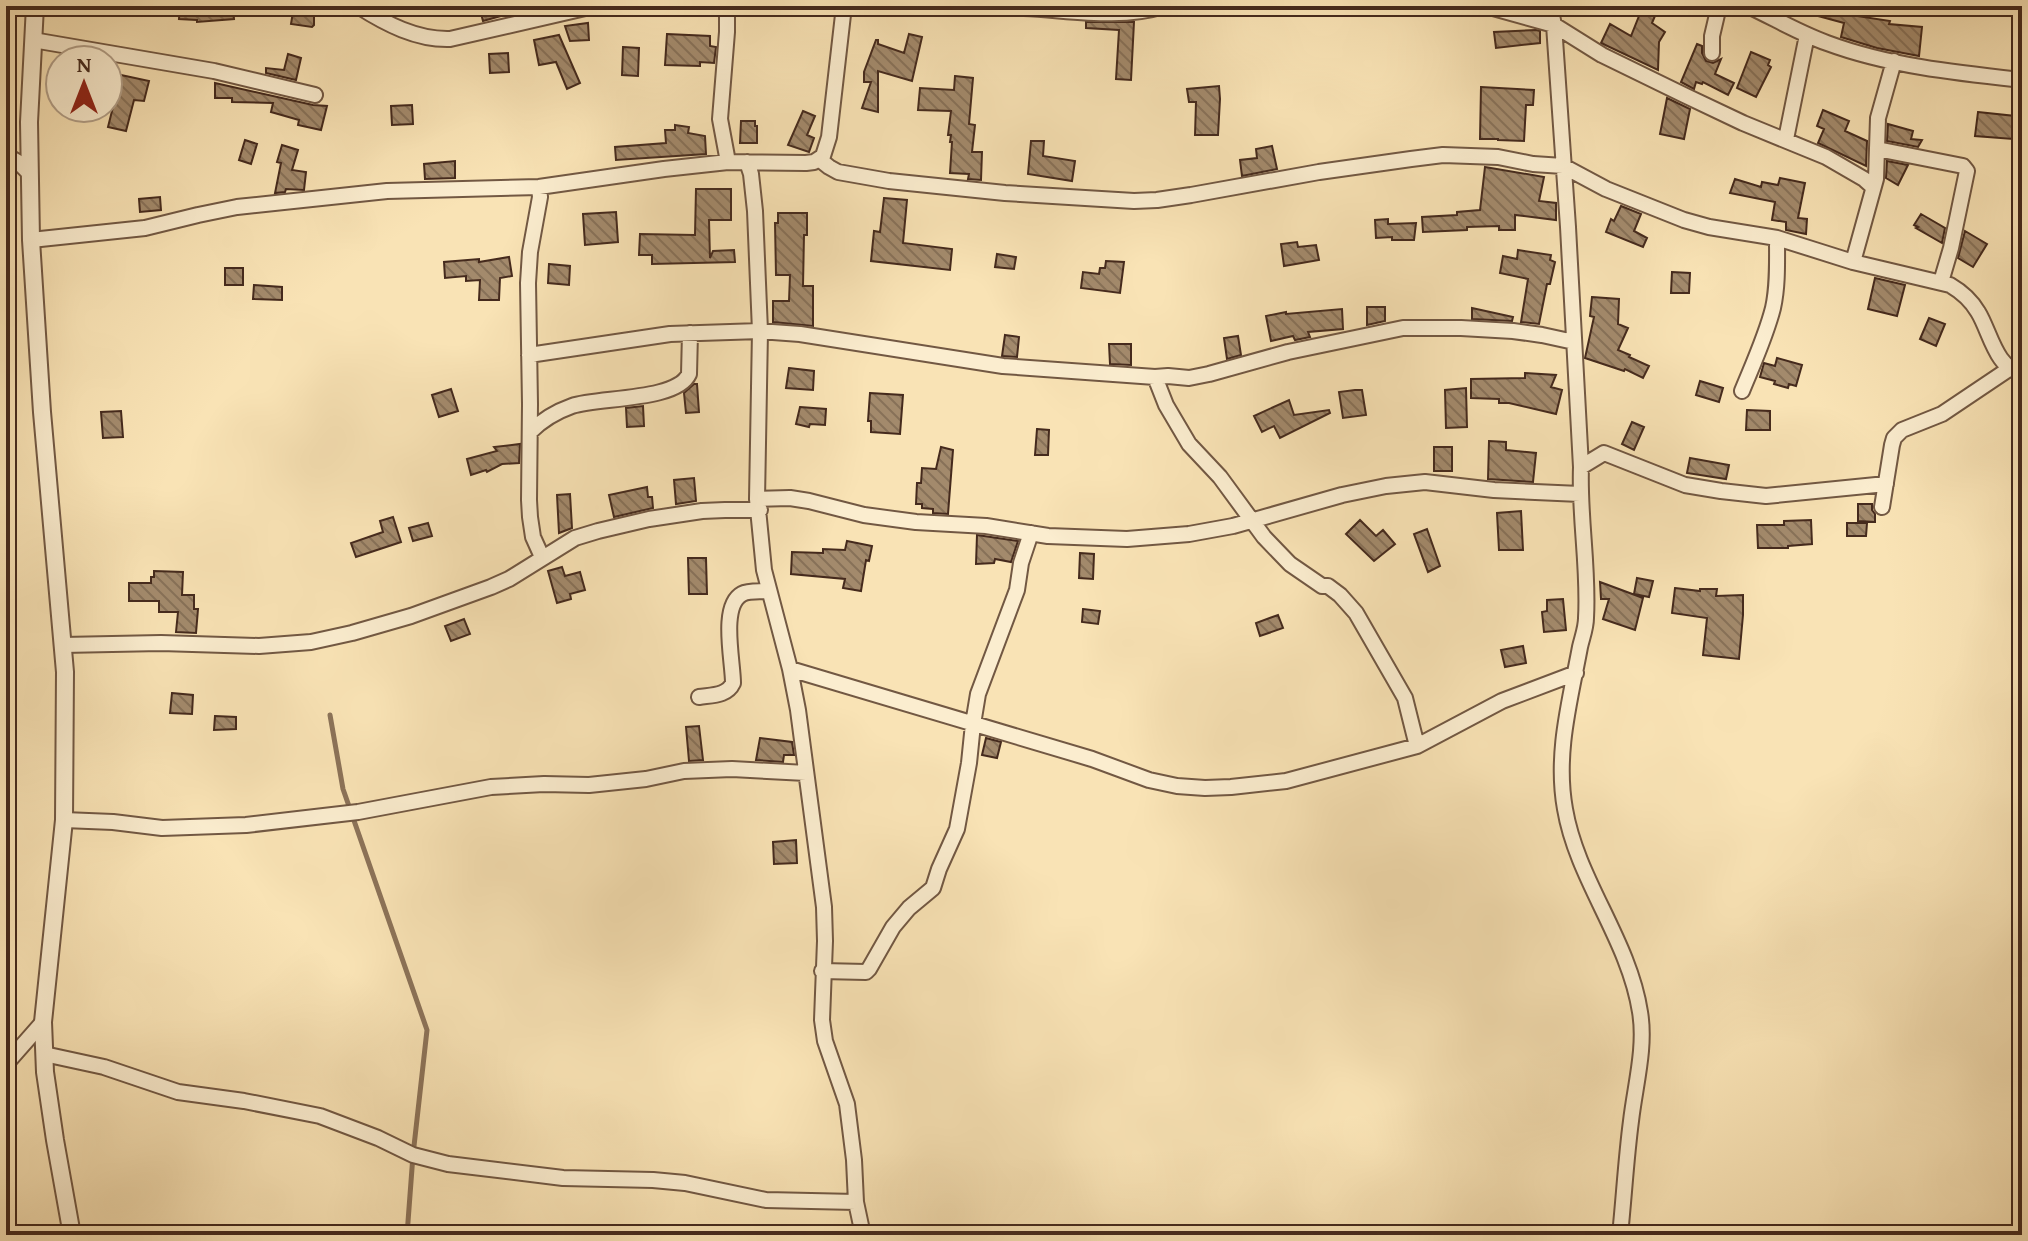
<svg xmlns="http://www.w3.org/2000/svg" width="2028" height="1241" font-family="'Gentium Book Plus',serif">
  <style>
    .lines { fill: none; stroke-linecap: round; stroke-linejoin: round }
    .stream { stroke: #8c7359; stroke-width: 5 }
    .building { fill: url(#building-back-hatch); stroke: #452a1d; stroke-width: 2 }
    .minor-casing { stroke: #725843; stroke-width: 18 }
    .tertiary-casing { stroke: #725843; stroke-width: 20 }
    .minor { stroke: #fbedcf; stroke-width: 14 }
    .tertiary { stroke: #fbedcf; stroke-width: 16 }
  </style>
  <defs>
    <pattern id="building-back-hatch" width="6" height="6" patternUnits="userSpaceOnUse" patternTransform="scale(2)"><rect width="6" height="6" fill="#a38a6c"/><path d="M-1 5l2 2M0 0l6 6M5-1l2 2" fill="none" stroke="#877158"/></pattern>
  </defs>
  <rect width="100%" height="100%" fill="#f9e3b5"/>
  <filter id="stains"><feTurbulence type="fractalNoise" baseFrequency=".0025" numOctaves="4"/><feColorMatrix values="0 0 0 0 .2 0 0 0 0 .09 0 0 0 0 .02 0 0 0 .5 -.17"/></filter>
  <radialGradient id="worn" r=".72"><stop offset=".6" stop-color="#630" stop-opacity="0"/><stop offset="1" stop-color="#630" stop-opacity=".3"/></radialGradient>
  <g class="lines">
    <path class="stream" d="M330,715L343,789L427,1030L413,1155L407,1235"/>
  </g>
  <path class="building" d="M180,6H233L234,19L197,22V20L179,19Z
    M294,6L314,8V25L312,27L291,24Z
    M479,6H521L522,10L483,21Z
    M1643,6L1657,11L1652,23L1665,32L1659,42L1658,70L1601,43L1610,24L1631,36Z
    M1809,6H1823L1858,12L1857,16L1890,21L1889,24L1922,27L1919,56L1877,48L1841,37L1844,23L1807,13Z
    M1086,22H1134L1131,80L1116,79L1119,30L1086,28Z
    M588,23L589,40L570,41L565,26Z
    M1536,30L1540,31V43L1496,48L1494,32Z
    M667,34L710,36V46L716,47L714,63L700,62V66L665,65Z
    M909,34L922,37L912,81L878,71V112L862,108L871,82H864V72L876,40H878V44L904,53Z
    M559,35L580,83L567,89L556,62L539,65L534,40Z
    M1697,44L1702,46V53L1706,61L1713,63L1721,59L1715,74L1734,83L1728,95L1703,82L1702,84L1696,82L1694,89L1681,82Z
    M623,47L639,48L638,76L622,75Z
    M1751,52L1770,60L1768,65L1771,67L1756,97L1737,88Z
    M508,53L509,72L490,73L489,54Z
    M288,54L301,58L296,80L266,73V68L284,70Z
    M121,75L149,81L144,101L134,100L126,131L108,127Z
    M955,76L973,78L969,124L975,125L972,152H982L981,180L968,179L969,174L950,173L952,142H950L951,135H948L951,111L918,110L920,88L954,90Z
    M215,83L313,105L327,106L321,130L298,125L299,120L271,112L273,103L232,102V98H215Z
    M1219,86L1220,99L1218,135H1195L1196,102H1189L1187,89Z
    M1481,87L1534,90L1533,105H1526L1524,141L1498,140V139H1480Z
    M1667,98L1690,109L1684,139L1660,134Z
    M412,105L413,124L392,125L391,106Z
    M1823,110L1849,121L1845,131L1867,141L1866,166L1818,143L1824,129L1817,126Z
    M803,111L815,116L807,135L814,138L809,152L788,145Z
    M1978,112L2015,116L2013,139L1975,136Z
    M741,121H755V126H757V143H740Z
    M1888,124L1913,131L1911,139L1922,140L1918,147L1887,141Z
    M675,125L689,127L688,133L705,136L706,154L616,160L615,147L666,143L665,130H675Z
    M245,140L257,144L251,164L239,160Z
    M1031,141H1044L1043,156L1075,161L1072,181L1028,174Z
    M282,145L298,150L292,170L306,172L304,190L286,189L285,192L275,193L281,163L277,162Z
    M1272,146L1277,169L1242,176L1240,160L1257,158L1256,149Z
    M455,161V178L425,179L424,164Z
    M1887,161L1908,165L1898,185L1886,178Z
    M1485,167L1544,177L1539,201L1556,203V220L1515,215V230H1499V226L1467,227V230L1423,232L1422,217L1457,215V212L1480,210Z
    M1780,178L1805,183L1798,218L1807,219L1806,234L1786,230V222L1772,220L1775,202L1730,193L1735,179L1761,187L1762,182L1778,185Z
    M696,189H731V220H709L710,258L713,251L734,250L735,262L652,264V255H639L640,234L695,235Z
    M160,197L161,210L140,212L139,199Z
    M884,198L907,200L903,243L952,249L950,270L871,261L874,231L880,232Z
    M1621,206L1641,214L1634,231L1647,238L1643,247L1606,232L1611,219L1614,221Z
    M616,212L618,242L585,245L583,214Z
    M778,213H807V235H804L803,286H813V326L773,322V301H789L790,275H776L775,223H778Z
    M1921,214L1945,228L1942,243L1916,228L1918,227L1914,225Z
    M1388,219V224L1416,223L1414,240H1392V237L1376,238L1375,220Z
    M1965,231L1987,244L1973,267L1958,258Z
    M1297,242L1298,247L1316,245L1319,260L1284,266L1281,244Z
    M1518,250L1551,255L1550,260L1555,262L1550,284H1547L1539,324L1521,322L1528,279L1500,273L1503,256L1517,259Z
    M997,254L1016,257L1014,269L995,267Z
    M509,257L512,276L500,278L499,300H479L480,280L466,281V276L445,278L444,262L479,259V262Z
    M1106,261L1124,262L1120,293L1081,288L1083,272L1099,274L1100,268H1105Z
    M549,264L570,266L569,285L548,283Z
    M225,268H243V285H225Z
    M1672,272L1690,273L1689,293H1671Z
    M1875,278L1905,285L1897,316L1868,309Z
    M254,285L282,287V300L253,299Z
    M1592,297L1619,299L1618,324L1628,328L1618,350L1630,355L1629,357L1649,366L1643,378L1625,369L1624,371L1585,358L1594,317L1590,316Z
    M1367,307H1385V321L1367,325Z
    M1472,308L1513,317L1512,321L1472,319Z
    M1342,309L1343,329L1308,332L1310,337L1295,340L1293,336L1271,341L1266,316L1286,312V314Z
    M1929,318L1945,324L1936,346L1920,339Z
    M1005,335L1019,337L1017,357L1002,356Z
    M1238,336L1241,355L1227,359L1224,338Z
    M1109,344H1131V365L1110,364Z
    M1777,358L1802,365L1796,386L1789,384L1788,388L1774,384L1775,381L1760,377L1764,363L1775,366Z
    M789,368L814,371L813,390L786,388Z
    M1525,373L1556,375L1551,387L1562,390L1556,414L1509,403H1499V399L1471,398V379L1525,378Z
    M1700,381L1723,388L1719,402L1696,395Z
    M694,384H697L699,412L686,413L684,393Z
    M1466,388L1467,427L1446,428L1445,390Z
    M451,389L458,411L439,417L432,395Z
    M1355,390H1362L1366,415L1343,418L1339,392Z
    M870,393L903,395L900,434L871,432V421H868Z
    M1289,400L1294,415L1329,410L1330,413L1280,438L1274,426L1262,432L1254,416Z
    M643,406L644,426L627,427L626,408Z
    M800,407L826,409L825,425L810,424L809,427L796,424Z
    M1747,410L1770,411V430H1746Z
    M121,411L123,437L103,438L101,412Z
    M1632,422L1644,427L1634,450L1622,444Z
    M1037,429L1049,430L1048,455H1035Z
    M1489,441L1506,442V450L1536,453L1533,482L1488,479Z
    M520,444L519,463L502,464L487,472L486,470L471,475L467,459L497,451L494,447Z
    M941,447L953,450L948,514L933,513V509L922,508V504H916L917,483H921L922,468L936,469Z
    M1434,447H1452V471H1434Z
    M1690,458L1729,465L1726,479L1687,473Z
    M694,478L696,501L676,504L674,480Z
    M647,487L648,497H652L653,508L614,517L609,495Z
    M570,494L572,528L559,533L557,495Z
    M1858,504H1872V510L1875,514V522L1858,521Z
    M1521,511L1523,550H1499L1497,513Z
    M393,517L401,542L356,557L351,543L383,532L380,521Z
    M1360,520L1376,536L1383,530L1395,544L1374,561L1346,534Z
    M1811,520L1812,544L1788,546V548H1758L1757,525H1784V521Z
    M428,523L432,536L413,541L409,528Z
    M1847,523H1867L1866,536H1847Z
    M1427,529L1440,566L1428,572L1414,534Z
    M977,535L1018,541L1011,562L995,559L994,563L976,564Z
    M847,541L872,546L869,561L866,560L861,591L843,588L845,579L791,574L792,552L823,553V549L845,550Z
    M1080,553L1094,554L1093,579L1079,578Z
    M688,558H706L707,594H689Z
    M562,567L565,576L580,572L585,590L570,594L571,599L557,603L548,571Z
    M154,571L183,572L182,595H194V609H198L196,633L176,632L178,612H159V601H129V583H151V577H154Z
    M1637,578L1653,581L1649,597L1634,594Z
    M1600,582L1643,598L1635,630L1603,619L1609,599H1601Z
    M1675,588L1700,591V589H1717L1716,596L1743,595V615L1739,659L1703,655L1707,618L1672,613Z
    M1563,599L1566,630L1544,632L1542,612L1547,611V600Z
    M1083,609L1100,611L1098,624L1082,622Z
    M1278,615L1283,628L1260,636L1256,623Z
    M464,619L470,634L451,641L445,626Z
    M1523,646L1526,663L1505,667L1501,650Z
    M172,693L193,695L192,714L170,713Z
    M215,716L236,717V729L214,730Z
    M699,726L703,760L689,761L686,727Z
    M760,738L792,742L794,755H784L783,762L756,760Z
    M986,738L1001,742L997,758L982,755Z
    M796,840L797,863L774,864L773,842Z"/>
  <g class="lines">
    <g class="minor-casing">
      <path id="minor" d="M358,6C386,24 417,40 450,39L594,6
        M727,6V32L720,119L728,162
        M827,6L843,10
        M883,6C930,9 977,6 1024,8C1070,10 1119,20 1164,6
        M1486,6L1554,25L1602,55L1684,95L1743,123L1826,157L1864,179L1873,187
        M1550,6L1554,25L1568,227L1581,467C1579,517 1589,568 1586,618C1586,628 1582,638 1580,647C1570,701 1555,754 1565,809C1577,880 1629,940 1640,1012C1646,1047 1635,1086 1631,1121C1626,1159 1624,1197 1620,1235
        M1748,6C1774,18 1799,33 1827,43C1889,66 1957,73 2022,80
        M33,40L214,71L315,95
        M1712,53V36L1719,6
        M1786,139L1807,35
        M1877,149L1963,166L1967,171L1951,248L1941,282
        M6,155L18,162L29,173
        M819,159L829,167L838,172L889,181L1005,193L1134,201L1157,200L1191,195L1319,172L1411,159L1443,155L1498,157L1533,164L1563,166L1606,189L1684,220L1709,227L1777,238L1853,262L1950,285C1962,292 1971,300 1978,312C1990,331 1996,370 2022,372
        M747,162L751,174L755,211L760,331L757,499L764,570L790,669L798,710L824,907L825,941L822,1020L825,1041L847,1104L854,1160L856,1202L863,1235
        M539,187L540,197L530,252L528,283L530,404L529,500L530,517L533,537L542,557
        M31,240L145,228L198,215L237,207L387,191L539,187L664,169L728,162L806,163L814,162L823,156L829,137L844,6
        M1853,262L1876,179L1878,118L1894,61
        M529,355L670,334L760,331L800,334L1003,366L1155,377L1168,376L1189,378L1209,374L1288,352L1403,328H1461L1513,331L1542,335L1574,342
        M1155,377L1166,405L1189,444L1220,477L1264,537L1290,564L1322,586H1328L1340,595L1356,613L1405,698L1417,746
        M1742,391C1753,364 1766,336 1773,308C1778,286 1777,261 1777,238
        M530,432C542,420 555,412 572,406C599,397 677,401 689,374L690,333
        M1581,467L1604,453L1685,485L1721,491L1766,496L1886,484
        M757,499L790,498L809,501L864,515L916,522L986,526L1048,536L1127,539L1189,534L1233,526L1342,495L1386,486L1425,482L1494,490L1580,494
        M1882,507L1892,445L1894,438L1902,430L1942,414L2009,369
        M63,645L161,643L259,646L311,642L352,633L411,616L491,587L509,579L575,538L598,531L649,519L702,511L725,510H760
        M790,669L1092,759L1149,780L1177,786L1205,788L1231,787L1286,781L1417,746L1502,701L1576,673
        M699,697C712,695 727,696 733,683C733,661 720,606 742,594C749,590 761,592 768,591
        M64,820L113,822L162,828L246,825L358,812L491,787L544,784L589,785L646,779L684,771L732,769L806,773
        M822,971L866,972L869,969L893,927L909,908L933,888L939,869L957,829L969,763L973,724L978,694L1017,590L1021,563L1031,533
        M44,1054L104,1067L178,1092L244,1101L320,1116L378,1138L413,1155L448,1164L563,1178L653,1180L685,1183L766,1200L856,1202
        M6,1064L43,1022"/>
    </g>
    <g class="tertiary-casing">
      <path id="tertiary" d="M35,6L29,122L31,240L42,412L65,672L64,820L43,1022L45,1072L55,1140L72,1235"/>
    </g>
    <use href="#minor" class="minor"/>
    <use href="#tertiary" class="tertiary"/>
  </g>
  <rect width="2028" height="1241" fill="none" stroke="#f9e3b5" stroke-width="32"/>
  <rect x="8" y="8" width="2012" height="1225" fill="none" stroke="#452a1d" stroke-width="4"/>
  <rect x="16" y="16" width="1996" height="1209" fill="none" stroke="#452a1d" stroke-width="2"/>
  <g transform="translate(84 84)"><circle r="38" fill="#fbedcf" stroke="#b29f88" stroke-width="2"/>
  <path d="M0-6L14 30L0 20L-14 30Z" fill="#8f2418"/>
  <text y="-12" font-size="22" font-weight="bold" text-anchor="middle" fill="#452a1d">N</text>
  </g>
  <rect width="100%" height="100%" filter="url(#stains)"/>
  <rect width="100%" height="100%" fill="url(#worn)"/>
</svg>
